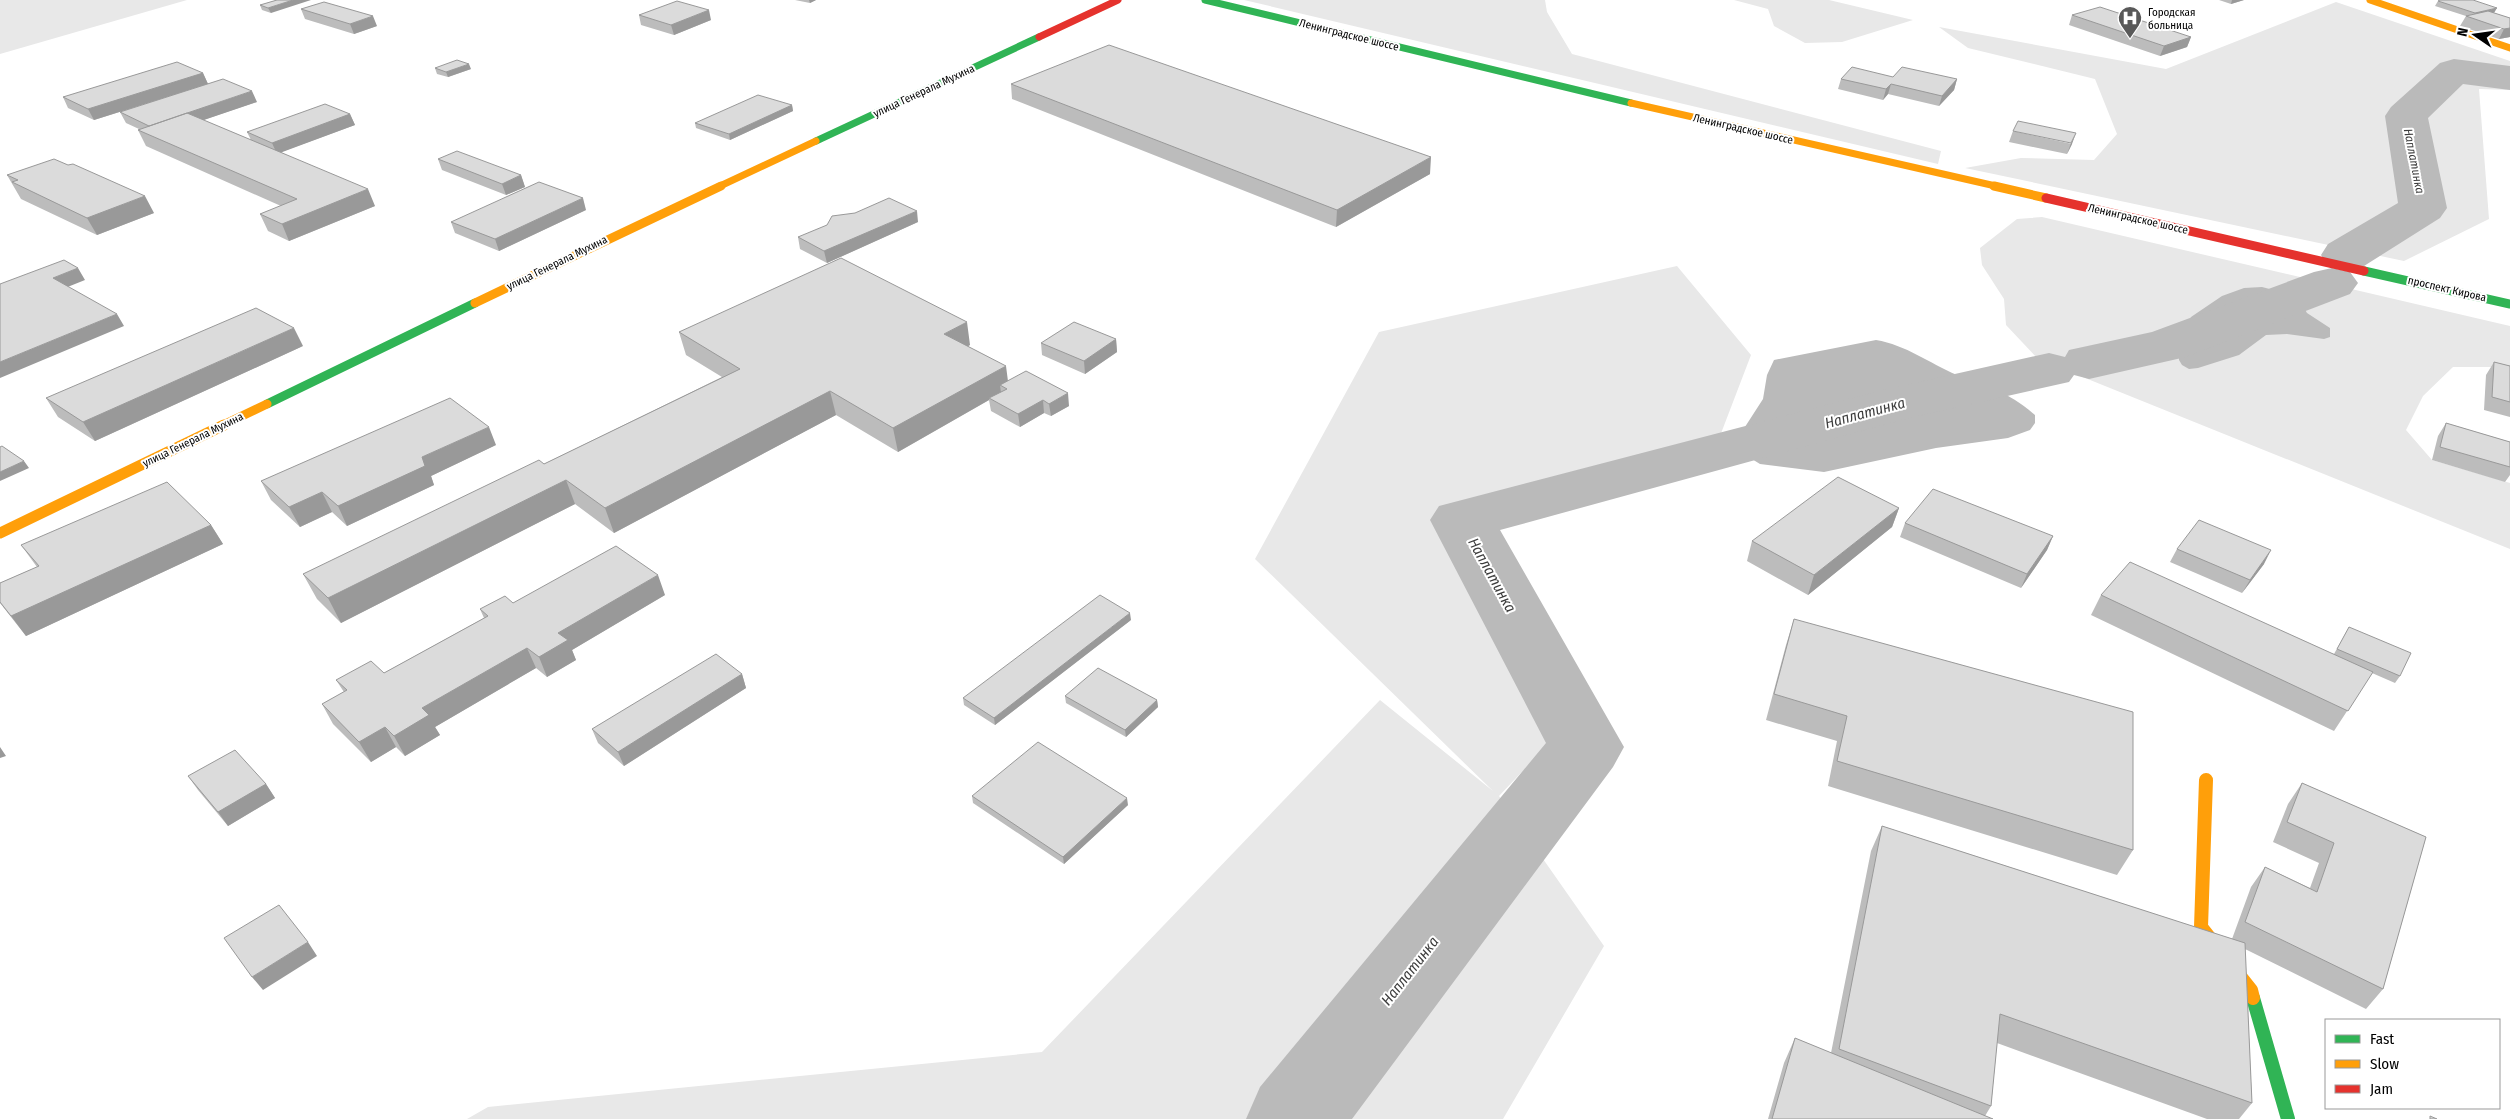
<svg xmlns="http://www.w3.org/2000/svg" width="2510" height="1119" font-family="'Fira Sans Condensed',sans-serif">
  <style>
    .green { fill: #e8e8e8 }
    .water { fill: #bababa }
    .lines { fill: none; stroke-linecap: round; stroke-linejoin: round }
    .river { fill: #bababa; fill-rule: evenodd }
    .fast-far2 { stroke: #30b455; stroke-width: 7 }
    .fast-far1 { stroke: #30b455; stroke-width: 9 }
    .fast { stroke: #30b455; stroke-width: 14 }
    .slow-far3 { stroke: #ff9f0a; stroke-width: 7 }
    .slow-far2 { stroke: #ff9f0a; stroke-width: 9 }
    .slow-far1 { stroke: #ff9f0a; stroke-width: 11 }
    .slow { stroke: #ff9f0a; stroke-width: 14 }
    .jam-far1 { stroke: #e5322d; stroke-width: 7 }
    .jam { stroke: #e5322d; stroke-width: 9 }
    .wall { fill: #bcbcbc }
    .shaded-wall { fill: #999 }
    .building { fill: #dbdbdb; stroke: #999 }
    .labels { text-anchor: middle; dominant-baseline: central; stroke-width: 4; stroke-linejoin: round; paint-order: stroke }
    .far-poi-label { font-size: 11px; fill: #000; stroke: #fff; text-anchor: start }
    .far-street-label { font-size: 11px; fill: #000; stroke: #fff }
    .far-water-label { font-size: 12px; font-style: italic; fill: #3d3d3d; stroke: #fff }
    .water-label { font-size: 15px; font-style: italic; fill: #3d3d3d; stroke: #fff }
  </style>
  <rect width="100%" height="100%" fill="#fff"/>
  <path class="green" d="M0,0H187L0,54Z
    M1244,0H1545L1547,12L1572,54L1941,151L1938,164Z
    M1734,0H1829L1913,20L1842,42L1805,43L1774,26L1768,9Z
    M2336,2L2510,61V90L2479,89L2489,219L2404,261L1965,168L2021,158L2094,160L2117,134L2095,79L1968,48L1939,27L2166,69Z
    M2042,217L2510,326V369L2496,367H2453L2423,396L2406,430L2432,460L2510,483V549L2038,359L2006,325L2004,299L1982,265L1980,248L2017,219Z
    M1677,266L1751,355L1720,436L1448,506L1550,742L1499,796L1604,946L1503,1119H467L488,1107L1042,1052L1380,700L1493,791L1255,559L1379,332Z"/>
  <path class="water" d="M2244,288L2262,287L2285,293L2299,300L2307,313L2330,328V337L2324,339L2287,334L2266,335L2239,355L2198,368L2189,369L2182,365L2179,360V349L2191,317L2222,296Z
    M1876,340C1906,345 1929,363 1957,375C1991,389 2006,390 2035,415V423L2030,430L2008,438L1936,448L1824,472L1760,464L1747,456L1741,447L1743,430L1763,399L1767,375L1774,360Z"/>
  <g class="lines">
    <path class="river" d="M2454,59L2510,66V90L2463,84L2428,118L2447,208L2440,218L2364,266L2346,270L2328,266L2321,255L2328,244L2398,203L2385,116L2391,107L2440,63Z
      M2332,268L2350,272L2358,283L2350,294L2186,357L2089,379L2074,375L2069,382L1909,418L1500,530L1624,747L1613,767L1352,1119H1246L1260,1087L1546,743L1430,520L1439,506L1879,391L2049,353L2065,357L2069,350L2152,332L2314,272Z"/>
    <path class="fast-far2" d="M1205,0L1631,103
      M816,141L1039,37"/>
    <path class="fast-far1" d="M2364,271L2510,304
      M267,404L475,303"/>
    <path class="fast" d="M2253,998L2288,1119"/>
    <path class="slow-far3" d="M2370,0L2510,48
      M1631,103L2000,187
      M718,187L816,141"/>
    <path class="slow-far2" d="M1994,186L2046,198
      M475,303L721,186
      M221,426L267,404"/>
    <path class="slow-far1" d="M0,533L224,425"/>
    <path class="slow" d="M2206,780L2201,927L2251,990L2253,998"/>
    <path class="jam-far1" d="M1039,37L1118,0"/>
    <path class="jam" d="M2046,198L2364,271"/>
  </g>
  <path class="wall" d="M277,0L271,13L262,10L260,5Z
    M795,0H816L810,3Z
    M2219,0H2244L2231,4Z
    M2438,1L2494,13L2510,18V37L2499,39L2460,26L2466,16L2435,6Z
    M301,9L377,26L354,34L305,19Z
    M639,15L711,20L674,35L641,25Z
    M2072,15L2191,37L2187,47L2160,56L2069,25Z
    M435,68L471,69L448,77L437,74Z
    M203,73L208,84L94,120L68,108L63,97Z
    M1893,77L1957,79L1954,90L1939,106L1888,94L1883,100L1838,89L1841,79Z
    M1011,84L1430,174L1336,227L1012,99Z
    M257,102L203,120L251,140L247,132L350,114L355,125L281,152L375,206L289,241L268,231L260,214L281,206L146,146L138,130L139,129L126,123L120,112Z
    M792,105L793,111L730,140L696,128L695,123Z
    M2013,131L2072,144L2067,154L2009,142Z
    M438,159L521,175L525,187L506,195L442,170Z
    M7,175L154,213L97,235L21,199Z
    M586,210L499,251L455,233L451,222Z
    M918,222L827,263L800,249L798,237Z
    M679,332L970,345L968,346L1008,381L1069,406L1051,416L1044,413L1020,427L991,411L989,400L898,452L836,415L614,533L575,504L341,623L317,599L303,574L544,464L722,377L686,355Z
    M1116,339L1117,352L1085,374L1042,355L1041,343Z
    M303,346L95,441L58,417L46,398Z
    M2494,362L2510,366V417L2484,410L2486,375Z
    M2446,423L2510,442V475L2505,482L2432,460L2438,436Z
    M496,445L431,476L434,485L347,526L332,512L300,527L271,500L261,481Z
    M1899,508L1892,527L1808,595L1747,561L1752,541Z
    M1905,523L2053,536L2047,550L2021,588L1900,537Z
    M211,525L223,544L26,636L0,603V583L37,567L21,545Z
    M2177,549L2264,564L2242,593L2170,562Z
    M665,595L572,650L576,660L547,677L536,668L435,727L440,735L405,756L396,747L371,762L333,724L322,704L344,692L336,680L384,673L484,618L480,609L513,603Z
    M2101,595L2334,654L2349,627L2400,676L2395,683L2372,673L2334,731L2091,615Z
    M1794,619L2133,850L2117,875L1828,786L1837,741L1766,720L1786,645Z
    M1131,620L995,725L964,705L963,698Z
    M742,674L746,688L624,766L598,743L592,729Z
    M1065,696L1157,700L1158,707L1126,737L1066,703Z
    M188,776L266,784L275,798L228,826L198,790Z
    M2302,783L2426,837L2383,989L2366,1009L2245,949L2252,1103L2239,1119H2207L1997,1043L1991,1106L1985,1116L1993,1119H1768L1784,1063L1795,1038L1831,1053L1871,851L1882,826L2232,939L2251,887L2265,867L2310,888L2319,863L2273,842L2288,804Z
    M972,796L1128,805L1064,864L973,803Z"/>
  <path class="shaded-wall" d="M293,0H311L271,13L268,8Z
    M809,0H816L810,3Z
    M2232,0H2244L2231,4Z
    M2497,8L2494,13L2472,18L2475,13Z
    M709,10L711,20L674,35L671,25Z
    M373,16L377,26L354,34L350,24Z
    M2510,28V37L2499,39L2504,29Z
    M2191,37L2187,47L2160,56L2164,46Z
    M469,64L471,69L448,77L446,72Z
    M203,73L208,84L94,120L88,109Z
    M1957,79L1954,90L1939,106L1942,96Z
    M1891,84L1888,94L1883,100L1886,89Z
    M252,91L257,102L154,137L149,126Z
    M792,105L793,111L730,140L729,134Z
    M350,114L355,125L277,154L272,143Z
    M2076,133L2072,144L2067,154L2071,143Z
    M1431,157L1430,174L1336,227L1337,210Z
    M521,175L525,187L506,195L502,184Z
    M368,189L375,206L289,241L282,224Z
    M145,196L154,213L97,235L87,218Z
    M583,198L586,210L499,251L495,239Z
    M917,211L918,222L827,263L824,251Z
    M78,268L85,280L60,290L53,278Z
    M117,314L124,326L0,378V362Z
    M967,322L970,345L947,357L944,334Z
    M294,328L303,346L95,441L83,422Z
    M1116,339L1117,352L1085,374L1084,361Z
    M1006,366L1009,389L1000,385L1001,393L989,398V400L898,452L893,428Z
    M830,391L836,415L614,533L605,508Z
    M1068,393L1069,406L1051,416L1049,404Z
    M1043,400L1044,413L1020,427L1018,414Z
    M489,427L496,445L431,476L434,485L347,526L338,506L422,457Z
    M24,461L29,468L0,481V472Z
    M566,480L575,504L341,623L328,598Z
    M322,492L332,512L300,527L289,507Z
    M1899,508L1892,527L1808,595L1814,575Z
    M211,525L223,544L26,636L11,616Z
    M2053,536L2047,550L2021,588L2027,574Z
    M2271,550L2264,564L2242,593L2250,580Z
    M658,575L665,595L572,650L576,660L547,677L539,657L558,633Z
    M1130,613L1131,620L995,725L994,718Z
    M527,648L536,668L435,727L440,735L405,756L394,736L422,708Z
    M742,674L746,688L624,766L618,752Z
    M1157,700L1158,707L1126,737L1125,730Z
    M385,727L396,747L371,762L359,742Z
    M0,747L6,756L0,758Z
    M266,784L275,798L228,826L218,812Z
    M1127,798L1128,805L1064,864L1063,857Z
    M308,942L317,956L263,990L252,977Z"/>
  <path class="building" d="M277,0H293L268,8L260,5Z
    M2440,0H2473L2497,8L2475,13L2438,1Z
    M677,1L709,10L671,25L639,15Z
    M324,2L373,16L350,24L301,9Z
    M2100,7L2191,37L2164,46L2072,15Z
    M2488,11L2510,18V28L2504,29L2466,16Z
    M1109,45L1431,157L1337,210L1011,84Z
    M457,60L469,64L446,72L435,68Z
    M177,62L203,73L88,109L63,97Z
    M1852,67L1893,77L1902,67L1957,79L1942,96L1891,84L1886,89L1841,79Z
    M223,79L252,91L149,126L120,112Z
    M758,95L792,105L729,134L695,123Z
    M325,104L350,114L272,143L247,132Z
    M187,113L368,189L282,224L260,214L297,199L138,130Z
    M2018,121L2076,133L2071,143L2013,131Z
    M457,151L521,175L502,184L438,159Z
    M54,159L68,165L73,164L145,196L87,218L12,182L18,180L7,175Z
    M539,182L583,198L495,239L451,222Z
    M889,198L917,211L824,251L798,237L827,225L832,216L855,213Z
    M841,258L967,322L944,334L1006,366L893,428L830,391L605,508L566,480L328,598L303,574L539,460L544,464L740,369L679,332Z
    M64,260L78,268L53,278L117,314L0,362V284Z
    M256,308L294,328L83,422L46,398Z
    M1074,322L1116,339L1084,361L1041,343Z
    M2494,362L2510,366V402L2492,397Z
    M1026,371L1068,393L1049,404L1043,400L1018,414L989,398L1007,389L1000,385Z
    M450,398L489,427L422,457L425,466L338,506L322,492L289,507L261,481Z
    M2446,423L2510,442V467L2440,447Z
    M2,446L24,461L0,472V447Z
    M1838,477L1899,508L1814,575L1752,541Z
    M167,482L211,525L11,616L0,602V583L39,566L21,545Z
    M1933,489L2053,536L2027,574L1905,523Z
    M2199,520L2271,550L2250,580L2177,549Z
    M616,546L658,575L558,633L568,640L539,657L527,648L422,708L429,715L394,736L385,727L359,742L322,704L347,690L336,680L371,661L384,673L488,616L480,609L505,596L513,603Z
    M2130,562L2373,672L2348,711L2101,595Z
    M1100,595L1130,613L994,718L963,698Z
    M1794,619L2133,712V850L1837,761L1847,716L1774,694Z
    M2349,627L2411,653L2400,676L2337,649Z
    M716,654L742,674L618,752L592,729Z
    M1098,668L1157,700L1125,730L1065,696Z
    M1038,742L1127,798L1063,857L972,796Z
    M235,750L266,784L218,812L188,776Z
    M2302,783L2426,837L2383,989L2245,922L2265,867L2317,892L2334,843L2287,822Z
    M1882,826L2245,943L2252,1103L2000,1014L1991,1106L1839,1049Z
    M279,905L308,942L252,977L224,938Z
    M1795,1038L1993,1119H1772Z
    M2430,1116L2437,1119H2430Z"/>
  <defs>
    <g id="hospital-pin" transform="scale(1.25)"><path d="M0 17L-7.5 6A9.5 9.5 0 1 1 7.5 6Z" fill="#595959" stroke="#fff"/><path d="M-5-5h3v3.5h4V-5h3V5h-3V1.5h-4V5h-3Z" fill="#fff"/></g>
  </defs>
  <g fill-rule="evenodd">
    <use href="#hospital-pin" x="2130" y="18"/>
  </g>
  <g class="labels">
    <g class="far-poi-label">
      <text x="2148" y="12">Городская<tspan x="2148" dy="13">больница</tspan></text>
    </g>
    <g class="far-street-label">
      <text transform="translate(1349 35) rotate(14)">Ленинградское шоссе</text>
      <text transform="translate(924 91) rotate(-25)">улица Генерала Мухина</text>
      <text transform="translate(1743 129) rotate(13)">Ленинградское шоссе</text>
      <text transform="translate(2138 219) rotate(13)">Ленинградское шоссе</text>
      <text transform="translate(557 263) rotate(-26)">улица Генерала Мухина</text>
      <text transform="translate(2447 289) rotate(13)">проспект Кирова</text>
      <text transform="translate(193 440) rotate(-26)">улица Генерала Мухина</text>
    </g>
    <g class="far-water-label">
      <text transform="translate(2414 161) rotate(79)">Наплатинка</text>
    </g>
    <g class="water-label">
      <text transform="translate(1865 413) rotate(-15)">Наплатинка</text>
      <text transform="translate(1492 575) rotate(61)">Наплатинка</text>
      <text transform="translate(1410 971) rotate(-52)">Наплатинка</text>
    </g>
  </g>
  <rect x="2325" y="1019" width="175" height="90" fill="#ffffff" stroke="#999999"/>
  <rect x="2335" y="1035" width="25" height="8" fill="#30b455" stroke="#999999"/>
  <text x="2370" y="1044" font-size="15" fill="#000000">Fast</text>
  <rect x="2335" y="1060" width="25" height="8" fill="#ff9f0a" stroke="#999999"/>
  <text x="2370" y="1069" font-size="15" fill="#000000">Slow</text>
  <rect x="2335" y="1085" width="25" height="8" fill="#e5322d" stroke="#999999"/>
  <text x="2370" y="1094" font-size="15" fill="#000000">Jam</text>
  <g transform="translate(2475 35) rotate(283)" stroke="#ffffff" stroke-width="4" paint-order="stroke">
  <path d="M0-4L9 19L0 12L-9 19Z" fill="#000000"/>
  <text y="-8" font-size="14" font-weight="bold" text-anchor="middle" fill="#000000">N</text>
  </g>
</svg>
